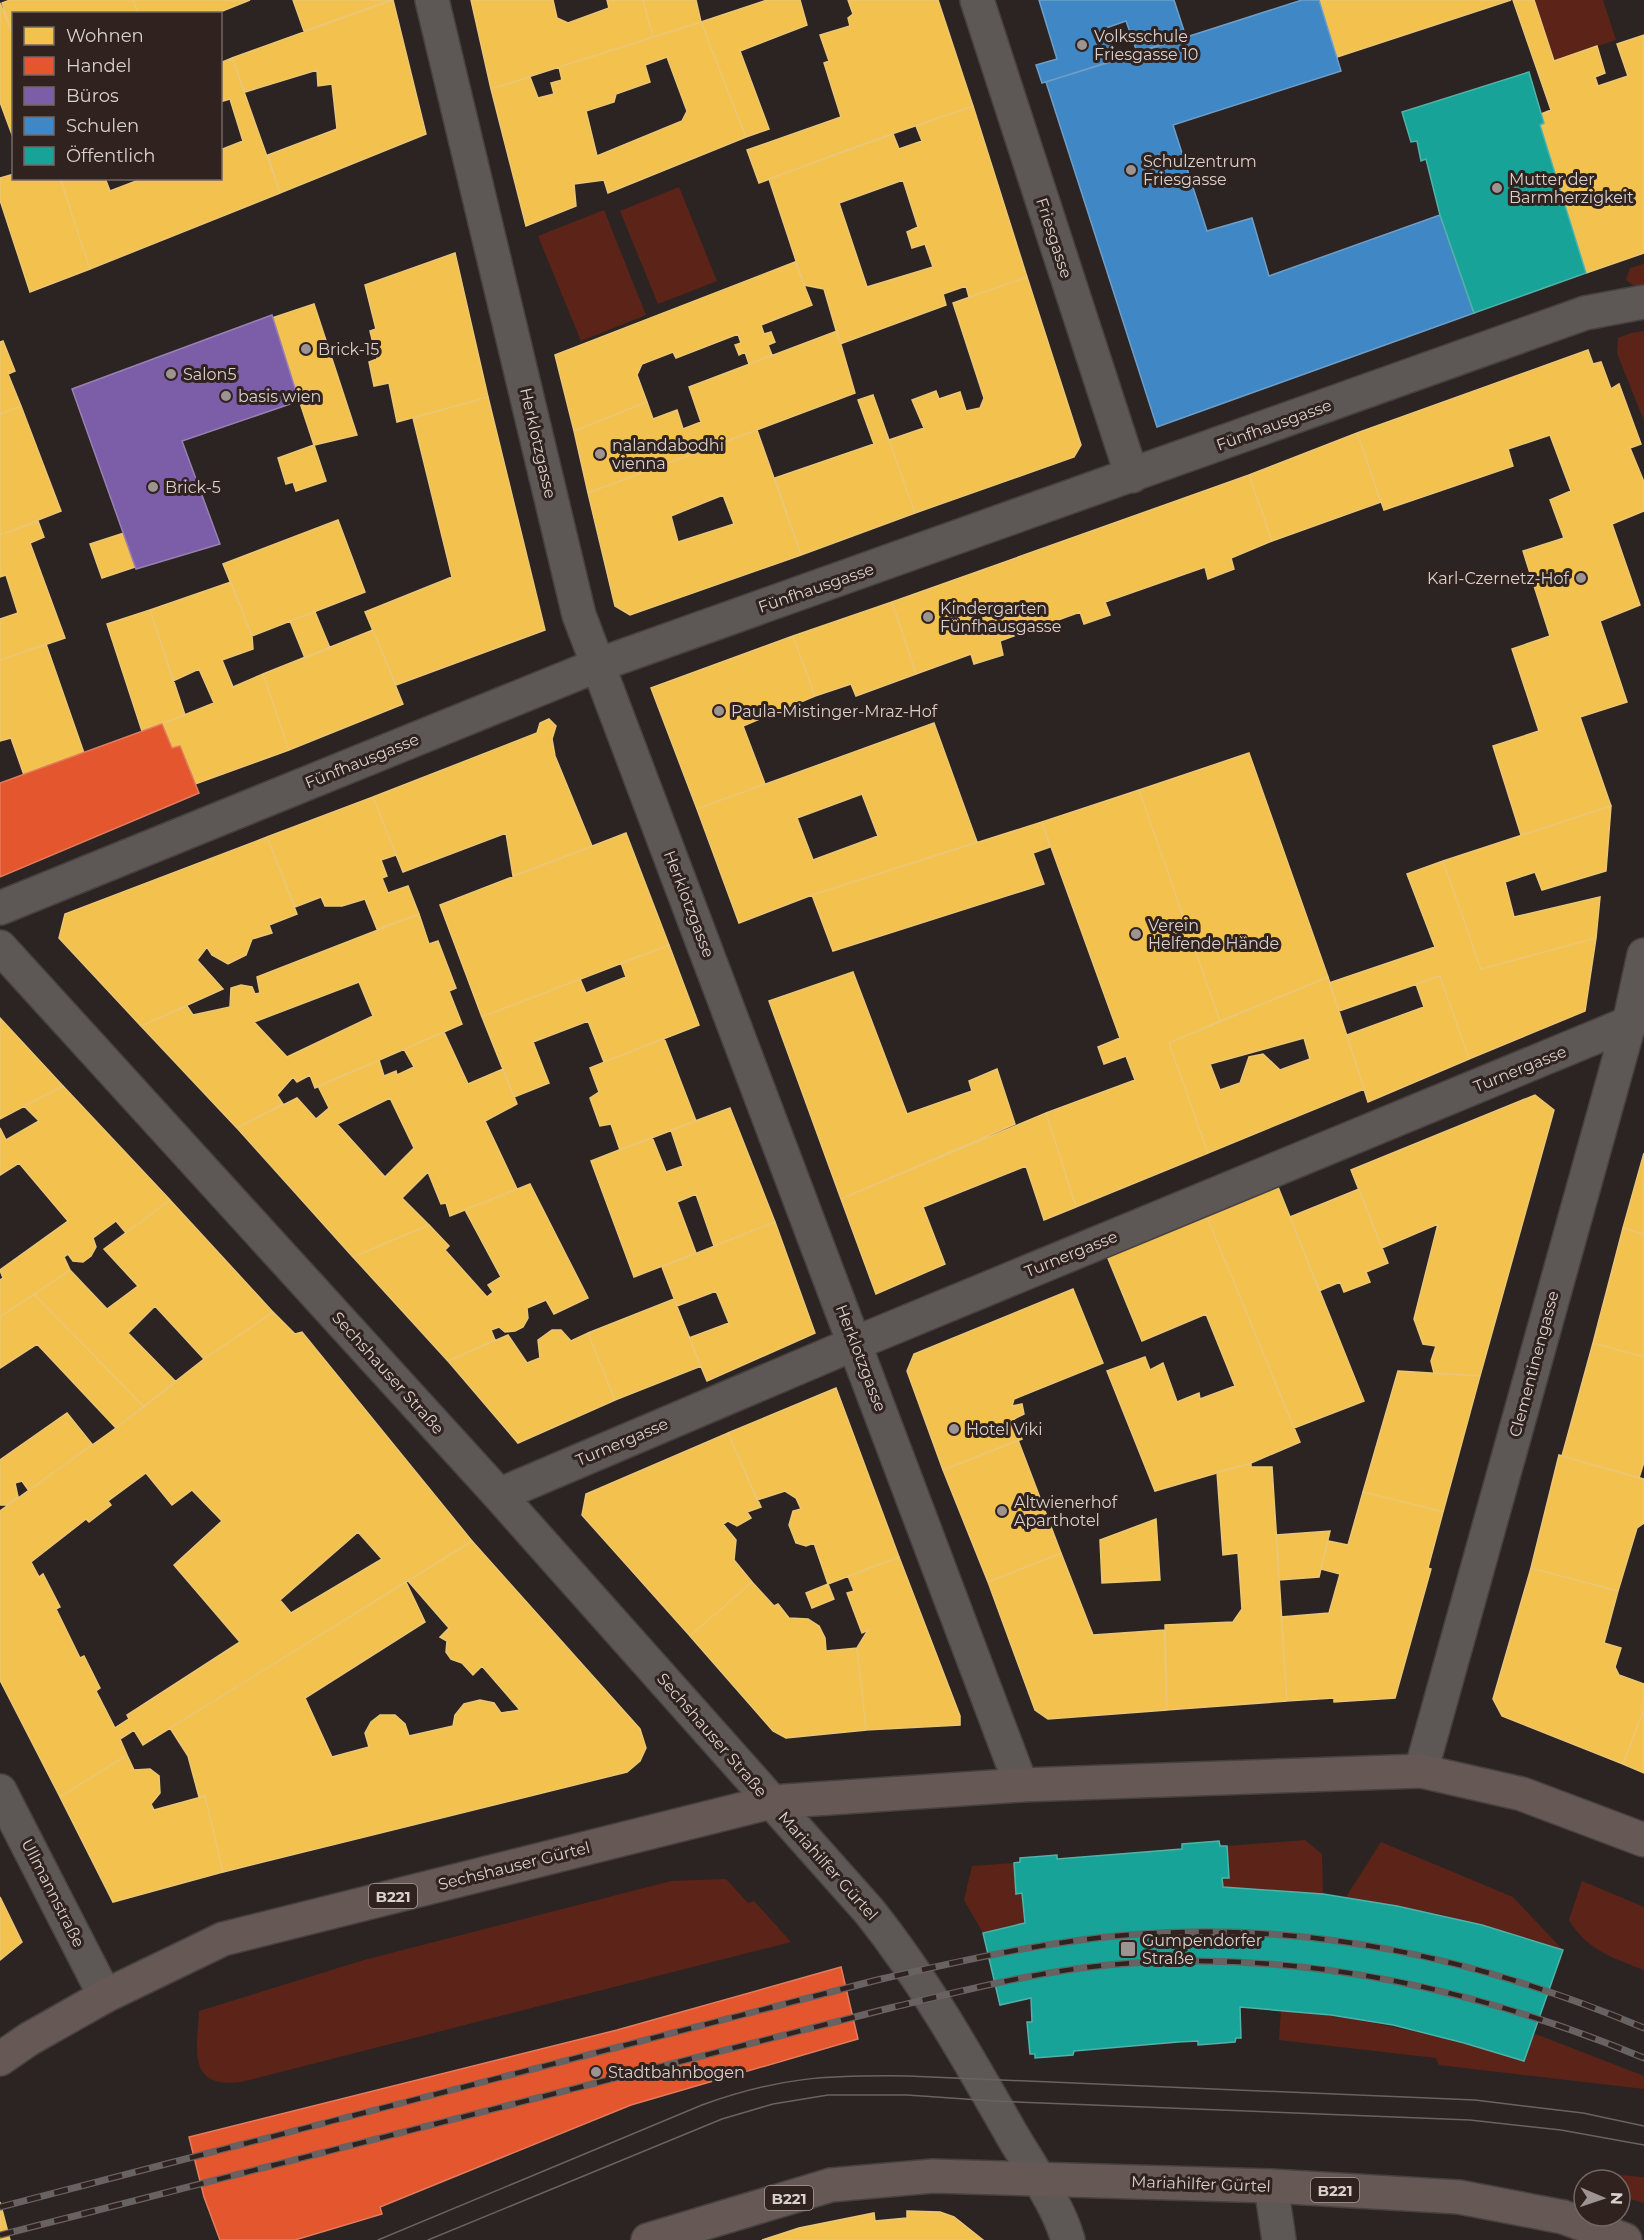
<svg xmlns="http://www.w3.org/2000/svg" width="1644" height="2240" font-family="Montserrat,sans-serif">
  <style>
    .green { fill: #5c2418 }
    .homes { fill: #f2c14e; stroke: #ebc675; stroke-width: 1.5; fill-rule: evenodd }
    .shops { fill: #e4572e; stroke: #e17c5e; stroke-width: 1.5 }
    .offices { fill: #7b5ea7; stroke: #9880b3; stroke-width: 1.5 }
    .schools { fill: #3f88c5; stroke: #6e9ec8; stroke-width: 1.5 }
    .public { fill: #17a398; stroke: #52b1a8; stroke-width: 1.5 }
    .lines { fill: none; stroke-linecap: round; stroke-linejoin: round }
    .minor-casing { stroke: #47413f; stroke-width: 36 }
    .major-casing { stroke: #47413f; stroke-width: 36 }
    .minor { stroke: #5d5756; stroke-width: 33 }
    .major { stroke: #665855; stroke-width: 33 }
    .tram { stroke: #686362; stroke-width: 1.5 }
    .rail-casing { stroke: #686362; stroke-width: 7 }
    .rail { stroke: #2f221f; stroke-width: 4.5; stroke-dasharray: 14; stroke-linecap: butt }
    .poi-dot { fill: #9d9492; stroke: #2f221f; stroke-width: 2 }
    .labels { text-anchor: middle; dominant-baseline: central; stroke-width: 6; stroke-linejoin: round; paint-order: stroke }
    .shield { fill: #2f221f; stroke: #a79c9a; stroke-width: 1.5 }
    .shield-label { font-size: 15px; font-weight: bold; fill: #dad1cf }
    .poi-label { font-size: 16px; fill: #dad1cf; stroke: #2f221f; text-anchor: start }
    .street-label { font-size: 16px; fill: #dad1cf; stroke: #2f221f }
  </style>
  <rect width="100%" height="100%" fill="#2c2422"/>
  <path class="green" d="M1534,0H1603L1616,40L1554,61Z
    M679,187L717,281L658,304L620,211Z
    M604,210L646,315L581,341L538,236Z
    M1644,264V286L1633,285L1626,280L1630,268Z
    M1644,331V421L1617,353L1618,338L1631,333Z
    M1305,1840L1322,1854L1323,1894L1223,1887L1222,1878H1229L1227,1846Z
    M1381,1842L1513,1897L1563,1950L1444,1915L1346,1897Z
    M1014,1863L1016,1893H1022L1025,1923L983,1933L964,1900L972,1866Z
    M726,1879L748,1903L754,1901L791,1942L241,2082C187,2089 197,2050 199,2011L364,1960L671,1881Z
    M1582,1881L1644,1907V1970C1612,1957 1588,1951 1569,1920Z
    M1281,2010C1365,2018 1443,2036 1523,2061L1533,2033L1644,2076V2089L1439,2065L1436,2058L1279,2040Z
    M1607,2174L1644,2177V2203L1620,2196V2180H1602Z"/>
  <path class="homes" d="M10,0H133L138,14H14V38L2,3Z
    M133,0H250L215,14H138Z
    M293,0H391L304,31Z
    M393,0L426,134L280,193L268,155L337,129L332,84L318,86L317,70L245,92L232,58Z
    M471,0H553L557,18L568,23L609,8L607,0H643L653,37L491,89Z
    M643,0H696L701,22L653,37Z
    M767,0H800L807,25L740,51L769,129L746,137L701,22Z
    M848,0H938L973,106L857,146L759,183L747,150L841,117L824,63L829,61L820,35L850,26L848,18L853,14Z
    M1319,0H1511L1337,57Z
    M1513,0H1534L1554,61L1597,46L1605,73L1595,77L1598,86L1628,76L1617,44L1644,35V253L1586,273L1540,125L1544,123L1541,114L1551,110Z
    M0,3L14,38V140L0,102Z
    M701,22L746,137L608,193L604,180L574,184L576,206L526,226L491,89L530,77L538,98L554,94L551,83L562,80L559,67ZM667,57L687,111L682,121L597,156L586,111L614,102L616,94L650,82L645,65Z
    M232,58L280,193L90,269L60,178H105L110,191L144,178H220V150L243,141L230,99L220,102V63Z
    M973,106L1027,277L969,297L966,286L943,294L946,305L840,344L824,289L804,285L769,179L893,134L899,149L922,141L916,126ZM903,180L918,227L907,232L912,248L925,244L933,267L867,287L839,203Z
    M14,174V178H60L90,269L30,292L0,200V178Z
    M455,253L488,397L397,422L389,383L374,386L369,362L377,359L370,331L376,329L365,285Z
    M795,262L812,305L761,325L764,334L771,332L775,342L768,345L772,355L749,364L745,352L739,355L735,345L741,343L738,334L676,358L673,352L642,364L637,375L647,402L574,431L555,355Z
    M1027,277L1081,445L1074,457L915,513L889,440L924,428L912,400L936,391L939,399L960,392L966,411L980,408L984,398L953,303Z
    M314,304L357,435L314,445L272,318Z
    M837,331L855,393L588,493L574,431L647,402L653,419L677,410L683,429L701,422L689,387Z
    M3,341L15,371L8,374L21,406L0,414V342Z
    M1588,350L1593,364L1601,362L1611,389L1619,384L1641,444L1630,448L1644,482V511L1612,524L1640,605L1600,621L1627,702L1580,717L1611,806L1521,835L1493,746L1539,731L1512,649L1550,636L1523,551L1564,538L1550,500L1571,491L1550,435L1508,449L1513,466L1384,510L1357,433Z
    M873,395L915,513L801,555L775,478L874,444L858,400Z
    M488,397L545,630L396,685L365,612L452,577L413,418Z
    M21,406L61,511L0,535V414Z
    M757,430L801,555L630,615L615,606L588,493ZM723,495L734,524L678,542L671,516Z
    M1357,433L1381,502L1272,541L1249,475Z
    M314,445L326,481L296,491L293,482L286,484L278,458Z
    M1249,475L1272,541L1231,558L1234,569L1208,579L1205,567L1105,602L1110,615L1084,624L1080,612L1000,641L1003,655L974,664L971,654L916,674L892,602Z
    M338,520L365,592L252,636L223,564Z
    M38,521L44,537L30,543L65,638L0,660V619L18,613L6,575L0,577V535Z
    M124,533L135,567L102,578L90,544Z
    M231,582L252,636L253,649L222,660L233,687L263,674L289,750L195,784L180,746L172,748L162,724L214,703L199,669L173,681L150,610Z
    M892,602L916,674L856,696L851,684L815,696L793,636Z
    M150,610L185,715L142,731L107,624Z
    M315,612L330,648L305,658L290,621Z
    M373,630L403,704L289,750L263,674Z
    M793,636L815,696L743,726L765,784L697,809L651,688Z
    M46,644L84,753L24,775L11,738L0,741V660Z
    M549,719L556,726L552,739L555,756L592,846L513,876L506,833L403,872L373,797L537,733L540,723Z
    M934,723L977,842L812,895L739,923L697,809ZM862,794L878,836L813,860L797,818Z
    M1249,753L1328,977L1220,1021L1139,790Z
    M1139,790L1220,1021L1169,1043L1208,1153L1076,1207L1046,1113L1135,1080L1126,1056L1104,1064L1098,1047L1120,1038L1042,822Z
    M373,797L396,855L381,860L387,876L382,878L388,893L408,886L419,914L377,929L365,899L342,906H325L321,897L295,907L267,837Z
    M1611,806L1606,871L1542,890L1535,872L1505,882L1514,917L1600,897L1596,938L1481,969L1443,861Z
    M1042,822L1050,847L1033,853L1044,884L833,951L812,895Z
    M626,833L669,945L482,1017L440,905Z
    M267,837L297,914L269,925L272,933L252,939L246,955L228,964L212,955L207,947L197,960L223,989L141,1026L59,938L65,914Z
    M1443,861L1481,969L1596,938L1585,1011L1469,1059L1440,976L1339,1011L1329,983L1435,947L1407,874Z
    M419,914L429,944L438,941L456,988L449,991L462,1024L315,1088L310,1075L297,1082L293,1077L277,1095L283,1104L237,1128L141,1026L187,1006L193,1015L230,1007L231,988L241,985L252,987L255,994L260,993L257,977ZM359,982L373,1016L287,1057L254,1022Z
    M669,945L699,1025L604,1062L588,1021L533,1042L549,1083L514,1097L482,1017L580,979L586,993L626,977L621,963Z
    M853,972L907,1114L972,1091L969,1081L997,1069L1015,1124L841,1199L769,1001Z
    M1440,976L1469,1059L1368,1102L1347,1035L1424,1007L1416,984Z
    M1328,977L1364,1089L1208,1153L1169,1043ZM1304,1038L1310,1059L1280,1070L1263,1054L1249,1057L1240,1083L1220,1090L1210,1064Z
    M0,1018L63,1086L0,1119Z
    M444,1032L468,1084L503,1069L517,1104L485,1121L517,1189L450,1216L446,1203L441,1204L428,1172L402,1198L429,1225L353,1257L237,1128L297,1098L316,1119L329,1108L318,1086L379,1060L384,1076L396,1071L397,1075L414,1067L404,1049ZM390,1098L414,1148L385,1177L337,1124Z
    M664,1038L696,1121L620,1150L611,1124L600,1126L590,1098L599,1092L590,1068Z
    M63,1086L170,1200L126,1233L116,1221L93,1238L96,1247L91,1256L83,1262L73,1261L68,1254L64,1257L70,1270L0,1317V1280L3,1278L0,1270L68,1221L19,1163L0,1175V1128L6,1140L39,1121L24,1106Z
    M1535,1095L1554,1110L1480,1376L1434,1373L1431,1361L1436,1346L1423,1344L1414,1319L1438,1224L1382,1248L1351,1170Z
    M730,1108L775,1222L714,1246L696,1194L677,1202L696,1253L634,1277L591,1161L652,1137L666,1172L683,1166L671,1130Z
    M1046,1113L1076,1207L1044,1220L1026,1166L923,1207L945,1264L876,1294L841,1199Z
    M1644,1153V1234L1623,1228Z
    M530,1184L588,1298L554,1314L546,1300L527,1308L528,1318L523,1327L515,1331L505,1332L499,1327L491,1330L495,1340L448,1361L353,1257L429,1225L449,1246L445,1250L487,1297L493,1292L488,1285L501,1277L465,1210Z
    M1278,1187L1364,1401L1294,1428L1207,1217Z
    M1359,1189L1388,1263L1366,1272L1370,1282L1344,1292L1340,1282L1319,1291L1290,1217Z
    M170,1200L273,1312L204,1359L155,1306L128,1333L176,1382L144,1407L34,1294L70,1270L107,1309L138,1286L104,1249Z
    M1207,1217L1300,1442L1251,1463L1155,1491L1107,1371L1145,1357L1150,1370L1163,1363L1177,1402L1199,1393L1200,1399L1235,1386L1206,1314L1142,1341L1107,1256Z
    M775,1222L815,1333L707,1381L689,1338L729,1323L716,1291L677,1306L662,1267Z
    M1623,1228L1644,1234V1357L1593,1343Z
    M1073,1289L1103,1363L1014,1399L1012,1406L1022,1404L1024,1414L1014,1419L1022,1439L943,1470L907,1371L914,1354Z
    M34,1294L144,1407L116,1428L37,1344L0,1368V1317Z
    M674,1299L701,1366L615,1400L588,1333Z
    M273,1312L295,1334L302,1332L472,1541L143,1745L134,1730L120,1739L127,1755L60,1797L0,1680V1511L116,1428L204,1359ZM146,1473L172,1505L192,1490L222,1521L174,1565L240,1642L127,1715L129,1719L115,1728L96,1691L100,1688L84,1656L80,1658L56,1609L60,1607L43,1574L39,1577L31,1562L86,1519L89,1522L111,1505L108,1501ZM358,1532L382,1559L291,1613L280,1600Z
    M552,1330H561L571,1341L588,1333L615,1400L518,1443L448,1361L508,1335L527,1363L540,1358L538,1340Z
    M1593,1343L1644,1357V1462L1639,1478L1562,1456Z
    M1398,1371L1480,1376L1443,1512L1363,1492Z
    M836,1388L899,1557L828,1584L814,1543L806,1546L796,1543L789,1525L793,1511L801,1509L796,1498L785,1491L757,1500L728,1433Z
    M67,1413L92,1444L29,1491L22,1481L15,1483L18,1497L6,1505H0V1460Z
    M728,1433L761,1507L747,1512L751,1518L737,1526L728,1521L723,1524L736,1540L734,1560L752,1582L690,1636L582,1515L586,1494Z
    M1018,1440L1061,1553L988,1582L943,1470Z
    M1559,1455L1644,1479V1523L1637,1528L1618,1591L1531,1568Z
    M1251,1463V1467H1272L1287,1701L1167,1710L1165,1625L1233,1622L1242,1609L1238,1553L1223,1555L1217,1472Z
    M1363,1492L1443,1512L1428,1568L1431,1569L1395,1698L1334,1702V1698L1287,1701L1281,1617L1329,1613L1340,1574L1321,1569L1328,1541L1348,1545Z
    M1156,1519L1160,1580L1102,1583L1100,1540Z
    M1330,1531L1319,1577L1279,1580L1276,1535Z
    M472,1541L640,1729L646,1748L640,1761L627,1772L223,1872L205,1796L199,1797L188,1756L170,1728L406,1582L425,1622L305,1698L332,1757L369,1747L365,1733L371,1722L380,1715H395L405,1724L409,1736L453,1726L455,1715L464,1704L480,1700L494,1703L501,1713L520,1710L482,1666L473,1675L462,1663L451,1659L446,1652L447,1641L440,1637L449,1628L408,1581Z
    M1061,1553L1093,1635L1164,1630L1167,1710L1048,1719L1035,1710L988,1582Z
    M899,1557L960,1716V1725L866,1730L857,1648L868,1630L862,1633L847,1593L854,1591L848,1576Z
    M1531,1568L1618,1591L1604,1643L1621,1648L1615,1667L1619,1675L1644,1684V1709L1623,1764L1502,1716L1493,1699Z
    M752,1582L774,1606L778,1604L789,1618L808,1619L819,1626L825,1638L826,1651L857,1648L866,1730L786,1738L773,1731L690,1636Z
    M828,1584L834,1599L812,1608L806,1593Z
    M1644,1709V1773L1623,1764Z
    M127,1755L134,1770L150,1769L159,1776L160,1793L151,1804L154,1810L205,1796L223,1872L113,1902L60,1797Z
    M0,1897L22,1942L0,1960Z
    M0,2202L10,2240H0Z
    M907,2211L940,2212L954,2217L983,2240H762L799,2228L874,2213L875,2221L907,2218Z"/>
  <path class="shops" d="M162,724L172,748L180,746L199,793L0,877V783Z
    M841,1967L858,2039L631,2105L380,2207L382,2214L295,2240H220L204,2197L189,2137L617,2030Z"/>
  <path class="offices" d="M272,315L299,401L182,441L220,544L136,569L72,389Z"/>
  <path class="schools" d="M1039,0H1174L1186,37L1137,52L1126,21L1106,28L1117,60L1042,83L1036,65L1057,59Z
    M1302,0H1319L1341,71L1173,125L1207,231L1252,218L1269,276L1440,215L1474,313L1157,427L1046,82Z"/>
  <path class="public" d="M1529,72L1544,123L1540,125L1586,273L1474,313L1440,215L1426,159L1421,161L1417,141L1411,142L1402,112Z
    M1219,1841L1220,1846H1227L1229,1878H1222L1223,1887L1323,1894L1397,1906L1482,1925L1563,1950L1524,2061L1464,2043L1393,2025L1331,2015L1240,2007L1241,2038H1236L1235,2042L1198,2045V2041L1178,2042L1074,2051L1073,2055L1035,2058V2054H1030L1027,2022H1032L1031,1998L1000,2005L983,1933L1025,1923L1022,1893L1016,1894L1014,1863L1020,1862V1858L1057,1855V1859L1182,1849V1844Z"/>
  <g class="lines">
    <g class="minor-casing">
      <path id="minor" d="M432,0L579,615L1021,1785
        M977,0L1132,476
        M0,908L598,665L1585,313L1644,302
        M0,947L499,1495L869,1911C925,1981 968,2058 1012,2135C1031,2168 1057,2202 1068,2240
        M499,1495L856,1343L1644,1017
        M1421,1771L1629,1024L1644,955
        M0,1791L105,1996
        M1271,2186L1279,2240"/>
    </g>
    <g class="major-casing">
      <path id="major" d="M0,2059L29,2039L105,1996L223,1939L771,1802L1021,1785L1421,1771L1522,1794L1644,1840
        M648,2240L831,2185L933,2176L1271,2186L1459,2197L1563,2217L1625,2240"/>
    </g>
    <use href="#minor" class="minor"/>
    <use href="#major" class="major"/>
    <path class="tram" d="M378,2240L702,2105C778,2077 828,2075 908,2076L1475,2100L1583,2113L1644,2126
      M428,2240L722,2119L773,2104L828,2095H907L994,2101L1470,2120L1561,2130L1644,2145"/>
    <g class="rail-casing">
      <path id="rail" d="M0,2207L877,1980C960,1961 1042,1942 1127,1935C1307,1920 1478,1958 1644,2028
        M0,2235L890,2008C962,1991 1034,1972 1108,1965C1294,1948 1473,1987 1644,2058"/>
    </g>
    <use href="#rail" class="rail"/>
  </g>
  <g class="poi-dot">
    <circle cx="1082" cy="45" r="6"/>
    <circle cx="1131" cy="170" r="6"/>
    <circle cx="1497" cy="188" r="6"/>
    <circle cx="306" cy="349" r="6"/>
    <circle cx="171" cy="374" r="6"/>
    <circle cx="226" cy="396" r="6"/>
    <circle cx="600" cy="454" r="6"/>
    <circle cx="153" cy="487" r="6"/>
    <circle cx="1581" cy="578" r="6"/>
    <circle cx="928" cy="617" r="6"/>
    <circle cx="719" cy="711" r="6"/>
    <circle cx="1136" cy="934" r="6"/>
    <circle cx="954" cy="1429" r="6"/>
    <circle cx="1002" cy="1511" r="6"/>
    <rect x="1120" y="1941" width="16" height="16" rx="3"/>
    <circle cx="596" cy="2072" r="6"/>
  </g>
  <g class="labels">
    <g class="shield">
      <rect x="369" y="1884" width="48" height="24" rx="4.5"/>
      <rect x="1311" y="2178" width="48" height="24" rx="4.5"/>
      <rect x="765" y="2186" width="48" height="24" rx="4.5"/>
    </g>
    <g class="shield-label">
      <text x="393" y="1896">B221</text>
      <text x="1335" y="2190">B221</text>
      <text x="789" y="2198">B221</text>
    </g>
    <g class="poi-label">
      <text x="1094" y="36">Volksschule<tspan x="1094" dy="18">Friesgasse 10</tspan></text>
      <text x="1143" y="161">Schulzentrum<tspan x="1143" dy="18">Friesgasse</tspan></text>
      <text x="1509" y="179">Mutter der<tspan x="1509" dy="18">Barmherzigkeit</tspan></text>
      <text x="318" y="349">Brick-15</text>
      <text x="183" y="374">Salon5</text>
      <text x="238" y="396">basis wien</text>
      <text x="612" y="445">nalandabodhi<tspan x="612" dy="18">vienna</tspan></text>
      <text x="165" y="487">Brick-5</text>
      <text x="1569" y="578" text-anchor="end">Karl-Czernetz-Hof</text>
      <text x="940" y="608">Kindergarten<tspan x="940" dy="18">Fünfhausgasse</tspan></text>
      <text x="731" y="711">Paula-Mistinger-Mraz-Hof</text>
      <text x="1148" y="925">Verein<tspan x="1148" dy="18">Helfende Hände</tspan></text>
      <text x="966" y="1429">Hotel Viki</text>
      <text x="1014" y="1502">Altwienerhof<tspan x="1014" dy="18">Aparthotel</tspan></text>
      <text x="1142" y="1940">Gumpendorfer<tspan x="1142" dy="18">Straße</tspan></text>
      <text x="608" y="2072">Stadtbahnbogen</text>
    </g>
    <g class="street-label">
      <text transform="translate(1054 238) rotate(72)">Friesgasse</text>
      <text transform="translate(1274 425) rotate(-20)">Fünfhausgasse</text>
      <text transform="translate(538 443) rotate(77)">Herklotzgasse</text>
      <text transform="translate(816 588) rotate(-19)">Fünfhausgasse</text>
      <text transform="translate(362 761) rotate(-22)">Fünfhausgasse</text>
      <text transform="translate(689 904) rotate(69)">Herklotzgasse</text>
      <text transform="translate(1520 1069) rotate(-22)">Turnergasse</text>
      <text transform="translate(1071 1254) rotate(-22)">Turnergasse</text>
      <text transform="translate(861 1358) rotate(69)">Herklotzgasse</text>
      <text transform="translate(1534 1364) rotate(-75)">Clementinengasse</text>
      <text transform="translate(388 1373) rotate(48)">Sechshauser Straße</text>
      <text transform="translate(622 1442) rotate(-23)">Turnergasse</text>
      <text transform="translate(712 1735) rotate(49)">Sechshauser Straße</text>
      <text transform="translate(514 1866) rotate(-14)">Sechshauser Gürtel</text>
      <text transform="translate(828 1866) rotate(48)">Mariahilfer Gürtel</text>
      <text transform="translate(53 1893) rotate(63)">Ullmannstraße</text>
      <text transform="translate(1201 2184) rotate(2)">Mariahilfer Gürtel</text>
    </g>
  </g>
  <rect x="12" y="12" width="210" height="168" fill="#2f221f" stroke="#736865" stroke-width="1.5"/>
  <rect x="24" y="27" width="30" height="18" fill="#f2c14e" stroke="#736865" stroke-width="1.5"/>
  <text x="66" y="42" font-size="18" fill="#dad1cf">Wohnen</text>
  <rect x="24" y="57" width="30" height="18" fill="#e4572e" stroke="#736865" stroke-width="1.5"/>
  <text x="66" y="72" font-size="18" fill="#dad1cf">Handel</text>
  <rect x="24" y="87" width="30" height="18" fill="#7b5ea7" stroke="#736865" stroke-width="1.5"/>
  <text x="66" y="102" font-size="18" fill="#dad1cf">Büros</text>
  <rect x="24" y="117" width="30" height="18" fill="#3f88c5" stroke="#736865" stroke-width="1.5"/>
  <text x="66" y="132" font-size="18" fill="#dad1cf">Schulen</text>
  <rect x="24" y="147" width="30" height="18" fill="#17a398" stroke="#736865" stroke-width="1.5"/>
  <text x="66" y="162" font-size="18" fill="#dad1cf">Öffentlich</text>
  <g transform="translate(1602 2198) rotate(92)"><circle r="28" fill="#2f221f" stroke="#736865" stroke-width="1.5"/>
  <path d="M0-4.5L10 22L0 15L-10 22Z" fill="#9d9492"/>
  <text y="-9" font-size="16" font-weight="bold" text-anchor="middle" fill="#dad1cf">N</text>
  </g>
</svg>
